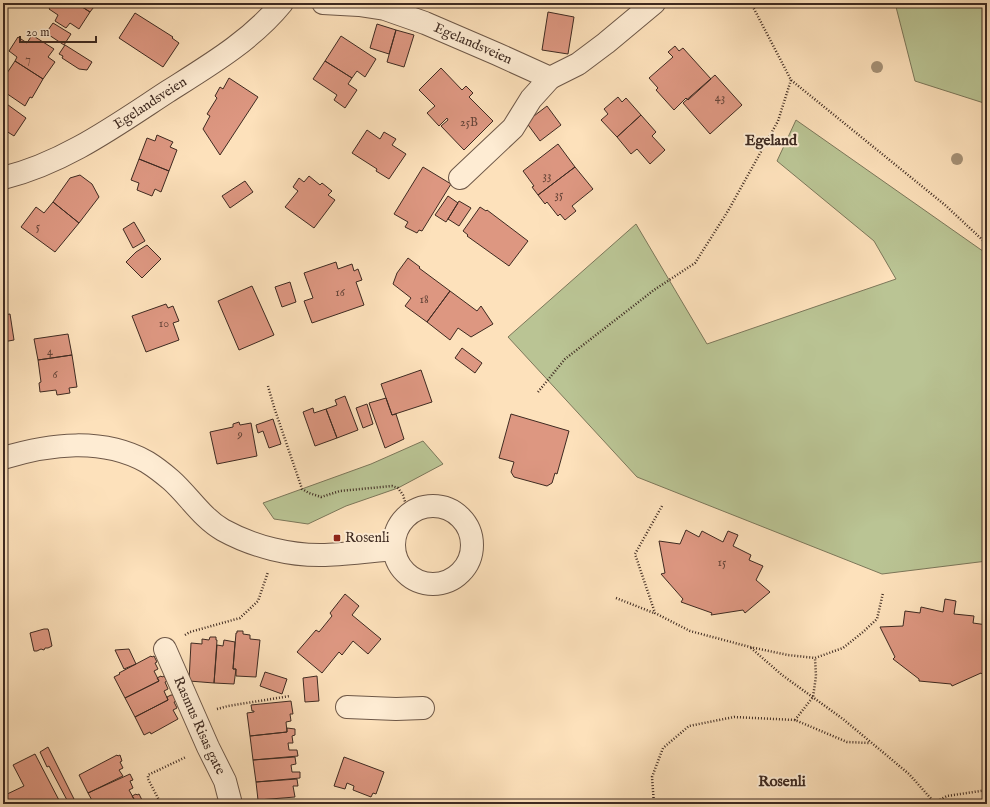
<svg xmlns="http://www.w3.org/2000/svg" width="990" height="807" font-family="'IM FELL English',serif">
  <style>
    .green { fill: #bac494; stroke: #7c775a }
    .building { fill: #dd9781; stroke: #3e2a21 }
    .lines { fill: none; stroke-linecap: round; stroke-linejoin: round }
    .minor-casing { stroke: #6e5848; stroke-width: 24 }
    .path { stroke: #3e2a21; stroke-width: 2.5; stroke-dasharray: 1 2; stroke-linecap: butt }
    .minor { stroke: #feecd3; stroke-width: 22 }
    .tree { fill: #a59176 }
    .poi-dot { fill: #8f2418; stroke: #feecd3; stroke-width: 1.5 }
    .labels { text-anchor: middle; dominant-baseline: central; stroke-width: 4; stroke-linejoin: round; paint-order: stroke }
    .number-label { font-size: 12px; fill: #664539 }
    .street-label { font-size: 14px; fill: #3e2a21; stroke: #feecd3 }
    .poi-label { font-size: 14px; fill: #3e2a21; stroke: #feecd3; text-anchor: start }
    .neighbourhood-label { font-size: 15px; font-weight: bold; fill: #3e2a21; stroke: #feecd3 }
  </style>
  <rect width="100%" height="100%" fill="#fde1bb"/>
  <filter id="stains"><feTurbulence type="fractalNoise" baseFrequency=".005" numOctaves="4"/><feColorMatrix values="0 0 0 0 .2 0 0 0 0 .09 0 0 0 0 .02 0 0 0 .5 -.17"/></filter>
  <radialGradient id="worn" r=".72"><stop offset=".6" stop-color="#630" stop-opacity="0"/><stop offset="1" stop-color="#630" stop-opacity=".3"/></radialGradient>
  <path class="green" d="M895,3H987V104L915,81Z
    M796,120L987,254V561L882,574L637,477L508,337L636,224L707,344L896,279L874,241L777,161Z
    M423,441L443,464L398,488L346,506L308,524L274,519L263,503L371,464Z"/>
  <path class="building" d="M53,3H76L90,12L79,29L70,23L66,28L55,21L58,15L49,9Z
    M76,3H97L90,12Z
    M548,12L574,17L568,54L542,50Z
    M135,13L173,37L172,38L179,43L163,67L119,38Z
    M53,23L71,34L64,45L46,33Z
    M377,24L396,30L389,54L370,48Z
    M396,30L414,35L404,67L387,62Z
    M32,35L54,49L48,57L55,62L43,79L15,61L17,57L9,51L18,37L27,43Z
    M341,36L376,59L365,77L357,71L352,78L325,61Z
    M65,45L92,62L87,70L79,69L62,58L63,56L59,54Z
    M675,46L679,51L683,48L711,79L688,100L686,98L674,110L656,90L658,88L649,78L673,57L668,52Z
    M15,61L43,79L32,98L30,97L25,106L3,91V79Z
    M325,61L352,78L348,84L357,90L345,108L334,100L337,95L313,79Z
    M441,68L462,90L466,86L473,93L469,97L493,121L464,150L441,126L448,120L447,118L439,126L427,113L435,106L419,90Z
    M715,75L742,105L710,134L683,103Z
    M229,78L258,97L220,155L203,129L210,116L207,114L217,98L215,96L220,87L223,89Z
    M618,97L622,102L626,98L641,115L617,137L601,120L608,114L604,109Z
    M4,102L26,118L14,136L3,129Z
    M547,106L561,125L540,141L526,122Z
    M641,115L656,132L652,136L665,150L650,164L637,149L631,154L617,137Z
    M367,130L380,139L384,132L396,139L392,145L406,154L389,179L376,171L377,169L352,153Z
    M157,135L173,142L170,147L177,150L169,171L139,159L147,138L155,141Z
    M558,144L575,167L538,195L532,187L534,186L523,171Z
    M139,159L169,171L161,192L155,189L152,196L137,190L139,183L131,180Z
    M423,167L451,184L422,231L419,230L417,233L405,227L408,222L394,214Z
    M575,167L593,189L572,206L576,211L565,220L560,214L558,216L547,202L545,204L538,195Z
    M80,175L92,184L99,197L79,223L53,202L70,178Z
    M309,176L320,185L322,183L332,191L328,195L335,200L314,228L285,207L298,191L293,187L299,178L304,182Z
    M245,181L253,192L230,208L222,196Z
    M448,196L458,203L446,222L435,215Z
    M459,201L471,208L459,226L448,219Z
    M53,202L79,223L55,252L21,227L36,207L44,213Z
    M480,207L486,211L487,210L528,241L509,266L467,236L468,235L463,231Z
    M134,222L145,241L133,248L123,229Z
    M147,245L161,259L142,278L126,262L136,252Z
    M408,258L420,267L419,268L450,291L427,322L405,306L411,298L393,284L397,273Z
    M336,262L338,269L352,264L354,271L358,269L362,280L356,282L364,305L312,323L304,301L313,298L304,273Z
    M290,282L296,302L282,307L275,287Z
    M252,286L274,335L239,350L218,301Z
    M450,291L477,311L481,306L493,324L471,337L458,328L450,340L427,322Z
    M166,304L168,308L173,306L179,321L173,323L179,340L146,352L132,316Z
    M10,314L14,340L3,342V315Z
    M68,334L72,355L38,360L34,339Z
    M462,348L482,363L475,373L455,358Z
    M72,355L77,387L69,388L70,393L57,395L56,390L40,392L39,383L41,382L38,360Z
    M3,358H5L7,369L3,370Z
    M421,370L432,402L392,415L381,384Z
    M345,396L358,430L337,438L326,409L337,405L335,400Z
    M386,398L392,415L396,414L404,439L385,448L369,403Z
    M367,404L373,424L363,428L356,408Z
    M313,408L314,413L326,409L337,438L315,446L303,412Z
    M511,414L569,431L557,474L555,473L552,483L547,486L514,477L511,472L514,462L499,458Z
    M273,419L281,444L269,448L263,431L258,433L256,425Z
    M239,422L240,425L251,423L257,456L217,464L210,432L233,427V424Z
    M686,530L699,537L702,531L723,542L728,531L738,535L733,546L751,555L749,560L763,566L756,580L770,592L745,613L743,610L711,615L712,613L681,602L683,599L661,574L665,573L659,541L680,544Z
    M345,594L359,606L352,615L381,639L368,654L353,641L342,655L339,652L322,673L297,652L316,630L319,632L332,616L330,613Z
    M945,599L956,601L954,614L974,616L973,623L987,625L985,640L987,641V669L983,675L981,673L952,686L951,684L919,681V679L893,659L895,657L880,627L903,626L905,611L920,613L921,607L943,612Z
    M44,629H48L49,632L52,646L48,648H45L44,650L41,649L37,651H34L30,633Z
    M237,631H243V634L250,635V639L260,640L256,677L236,676V669H233L236,633H237Z
    M210,637H216V640H217L214,683L189,681L191,643L202,644V639L209,640Z
    M224,640L235,642L233,669H236L234,684L214,683L217,645L223,646Z
    M129,649L136,664L124,669L115,650Z
    M151,656L152,657L154,656L157,662L155,663L158,669L154,671L159,681L125,698L114,677L120,674L119,673Z
    M265,672L287,679L282,694L260,686Z
    M161,676L162,677L164,676L167,681L165,682L168,689L164,691L168,700L135,717L125,698L159,681L157,678Z
    M317,676L319,701L305,702L303,678Z
    M171,695H174L177,701L174,702L177,708L173,710L178,719L151,734L150,732L144,735L135,717L168,700L167,697Z
    M291,701L293,714H290L291,721L286,722L287,732L250,736L247,713L254,712V711H252L251,705Z
    M287,728L295,729V735L292,736L293,743H288L289,750H297L298,756L253,760L250,736L287,732Z
    M48,747L74,799L68,802L49,766L47,767L40,752Z
    M35,754L61,804H3V796L24,786L13,765Z
    M117,755L118,756L120,755L122,761L120,762L123,768L119,770L123,776L88,793L79,775Z
    M295,757L296,764L291,765L292,772H300V778L256,782L253,760Z
    M344,757L384,772L376,794L373,793L371,797L353,790L354,786L347,783L345,789L334,786Z
    M130,774L133,780L130,781L133,788L129,790L134,799L124,804H94L88,793Z
    M297,779L298,786H293L295,797L258,800L256,782Z
    M136,794L137,795L139,794L142,800L140,801L141,804H124L134,799L132,796Z"/>
  <g class="lines">
    <g class="minor-casing">
      <g id="minor">
        <path id="s1" d="M323,3L359,5L385,9L425,23L497,54L550,78L578,64L606,43L654,3"/>
        <path id="s2" d="M3,178C64,163 115,126 167,92C208,66 251,41 282,3"/>
        <path d="M460,178L513,128L531,99L550,78"/>
        <path d="M3,458C50,444 102,437 147,462C155,467 164,474 171,480C189,496 202,518 223,530C254,547 291,556 325,555C348,554 371,551 394,549"/>
        <circle cx="433" cy="545" r="39"/>
        <path id="s3" d="M165,649L208,747L225,781L231,804"/>
        <path d="M347,707L396,709L423,708"/>
      </g>
    </g>
    <path class="path" d="M751,3L791,80L945,205L987,244
      M268,386L274,407L302,489L309,493L321,497L340,491L392,486L398,488L403,495L409,515
      M538,392L565,359L654,290L695,263L728,211L778,121L791,80
      M662,506L635,554L655,613L690,631L750,647L788,655L815,658L843,648L863,632L877,619L883,593
      M616,598L654,613
      M185,635L190,632L240,618L258,601L268,572
      M751,648L782,675L843,719L909,774L934,802
      M217,709L228,706L290,696
      M795,720L813,697L816,676L815,658
      M161,804L148,779V775L186,757
      M654,804L652,777L663,748L689,726L734,717L795,720L847,742L870,743
      M932,804L947,796L987,790"/>
    <use href="#minor" class="minor"/>
  </g>
  <g class="tree">
    <circle cx="877" cy="67" r="6"/>
    <circle cx="957" cy="159" r="6"/>
  </g>
  <rect class="poi-dot" x="333" y="534" width="8" height="8" rx="2"/>
  <g class="labels">
    <g class="number-label">
      <text x="28" y="59">7</text>
      <text x="720" y="97">43</text>
      <text x="469" y="122">25B</text>
      <text x="547" y="175">33</text>
      <text x="559" y="194">35</text>
      <text x="38" y="226">5</text>
      <text x="340" y="292">16</text>
      <text x="424" y="299">18</text>
      <text x="164" y="323">10</text>
      <text x="50" y="351">4</text>
      <text x="55" y="374">6</text>
      <text x="240" y="434">9</text>
      <text x="722" y="562">15</text>
    </g>
    <g class="street-label">
      <text stroke="none"><textPath href="#s1" startOffset="157">Egelandsveien</textPath></text>
      <text stroke="none"><textPath href="#s2" startOffset="166">Egelandsveien</textPath></text>
      <text stroke="none"><textPath href="#s3" startOffset="84">Rasmus Risas gate</textPath></text>
    </g>
    <g class="poi-label">
      <text x="345" y="538">Rosenli</text>
    </g>
    <g class="neighbourhood-label">
      <text x="771" y="140">Egeland</text>
      <text x="782" y="781">Rosenli</text>
    </g>
  </g>
  <rect width="990" height="807" fill="none" stroke="#fde1bb" stroke-width="16"/>
  <rect x="4" y="4" width="982" height="799" fill="none" stroke="#3e2a21" stroke-width="2"/>
  <rect x="8" y="8" width="974" height="791" fill="none" stroke="#3e2a21"/>
  <path d="M20 36v6h76v-6" fill="none" stroke="#3e2a21" stroke-width="2"/>
  <text x="26" y="36" font-size="12" fill="#3e2a21" stroke="#feecd3" stroke-width="3" paint-order="stroke">20 m</text>
  <rect width="100%" height="100%" filter="url(#stains)"/>
  <rect width="100%" height="100%" fill="url(#worn)"/>
</svg>
